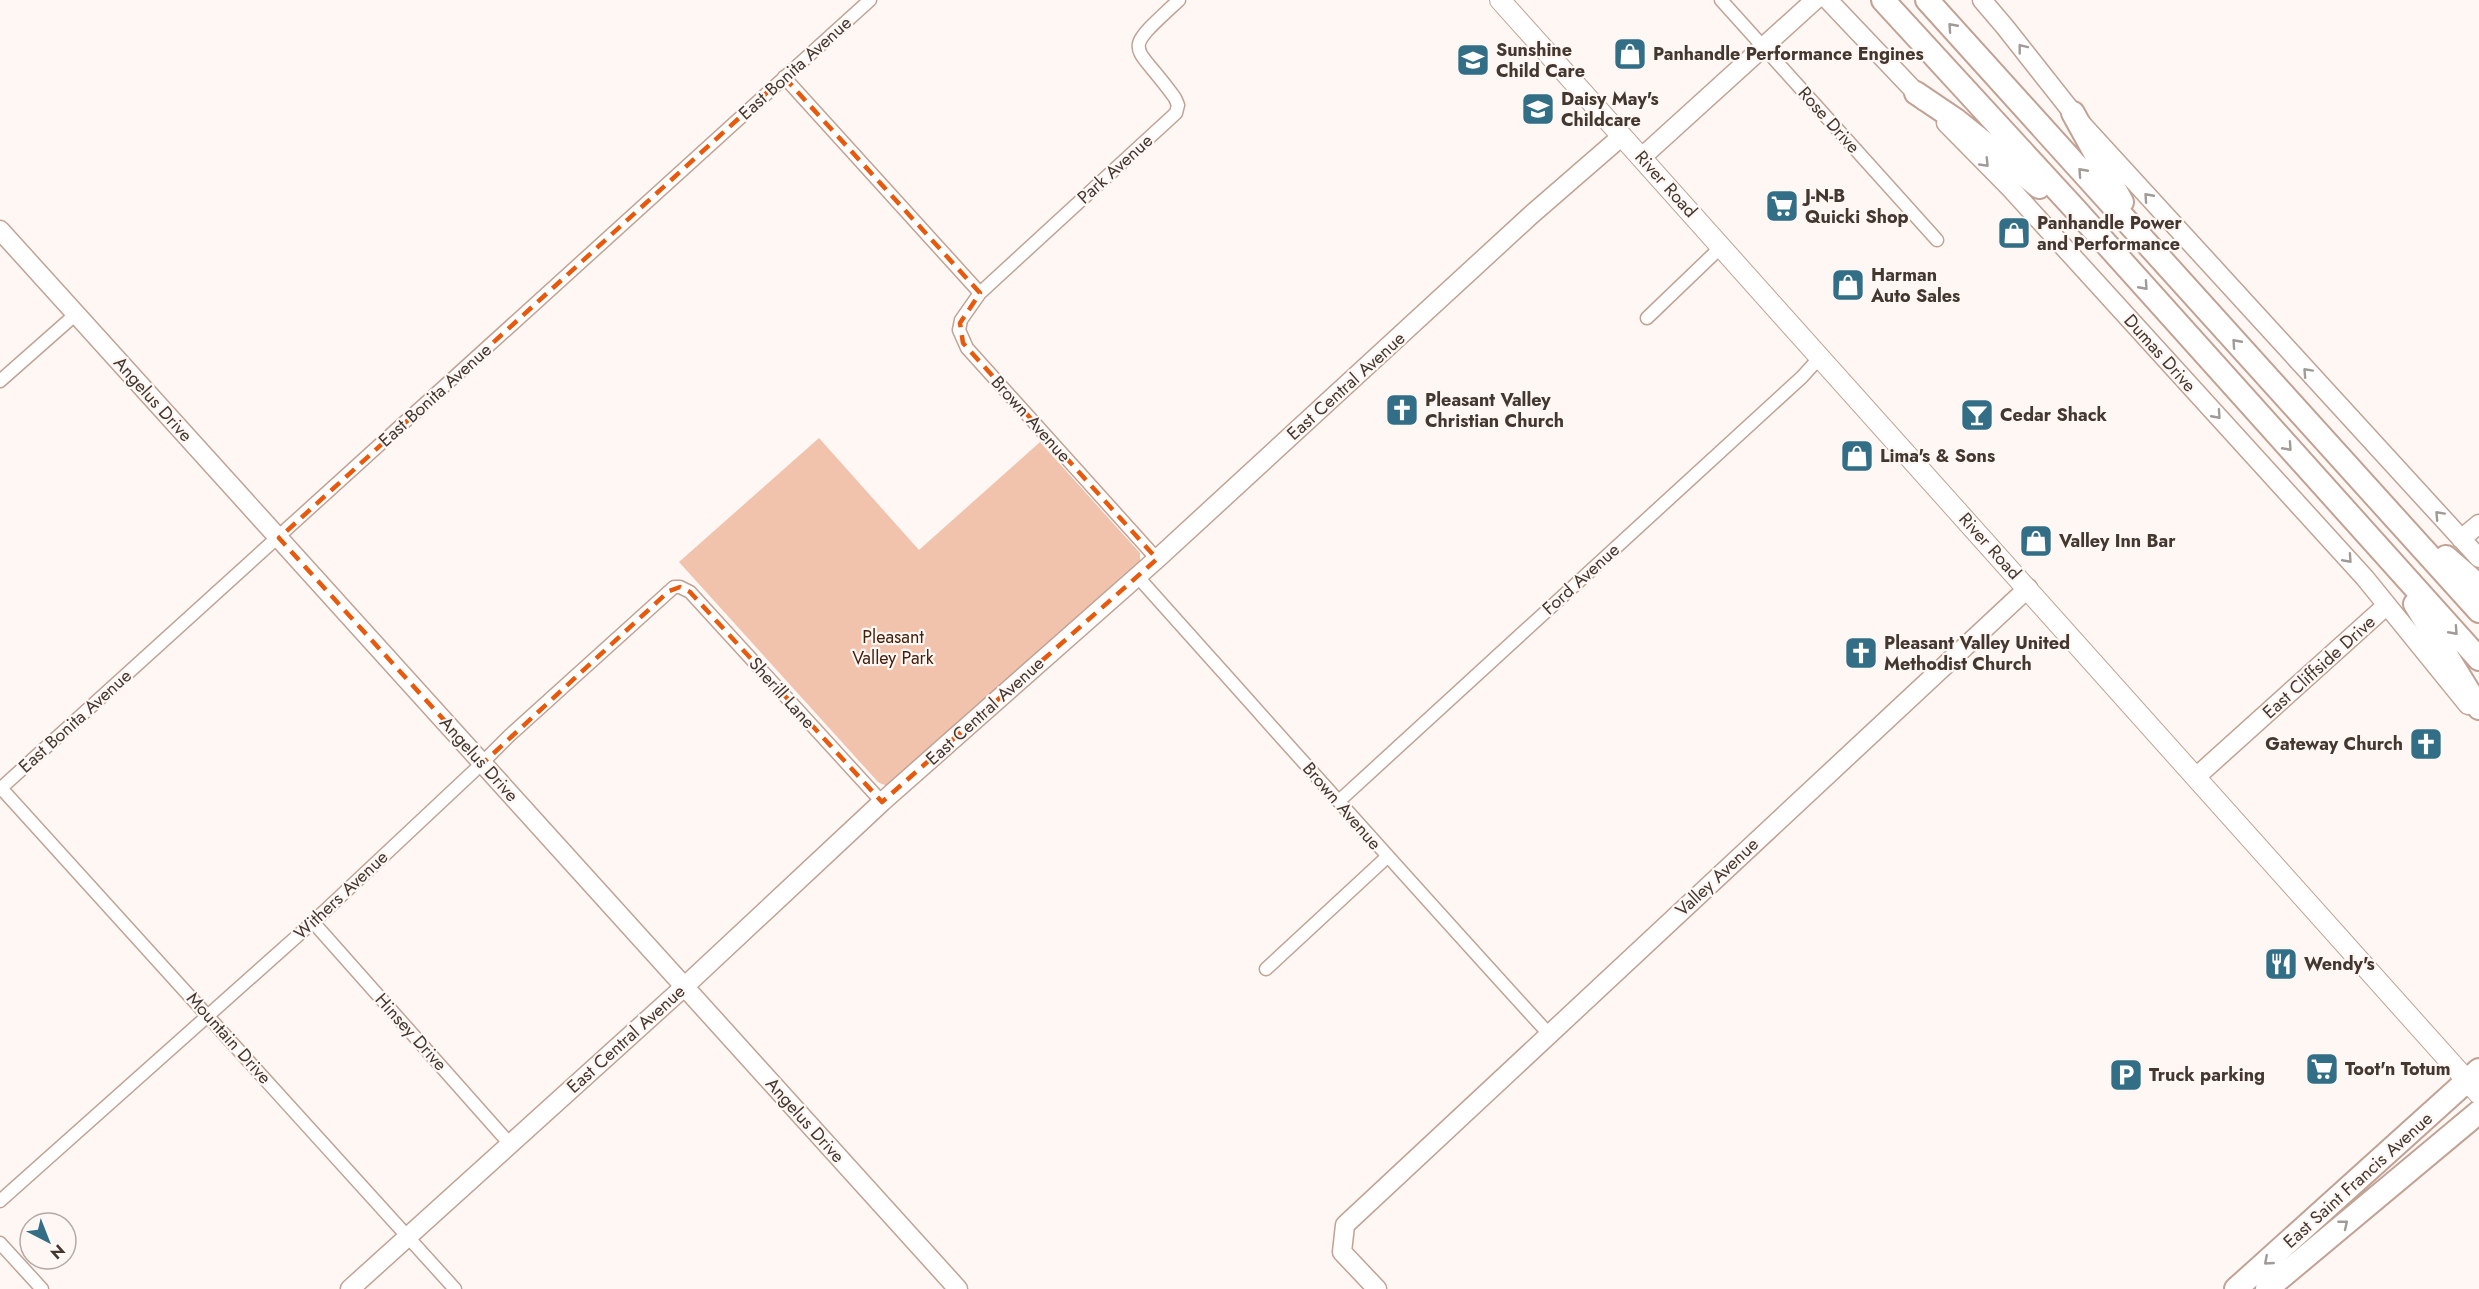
<svg xmlns="http://www.w3.org/2000/svg" width="2479" height="1289" font-family="Jost,sans-serif">
  <style>
    .green { fill: #f1c2ac }
    .lines { fill: none; stroke-linecap: round; stroke-linejoin: round }
    .street-casing { stroke: #c1a294; stroke-width: 15 }
    .secondary-casing { stroke: #c1a294; stroke-width: 21 }
    .primary-casing { stroke: #c1a294; stroke-width: 22 }
    .highway-casing { stroke: #c1a294; stroke-width: 26 }
    .street { stroke: #fff; stroke-width: 12 }
    .secondary { stroke: #fff; stroke-width: 18 }
    .primary { stroke: #fff; stroke-width: 20 }
    .highway { stroke: #fff; stroke-width: 22 }
    .oneway { stroke: #a19b98 }
    .marked { fill: none; stroke: #e8590c; stroke-width: 4.5; stroke-dasharray: 12 8; stroke-linejoin: round }
    .labels { text-anchor: middle; dominant-baseline: central; stroke-width: 4.5; stroke-linejoin: round; paint-order: stroke }
    .poi-label { font-size: 18px; font-weight: bold; fill: #433730; stroke: #fef7f4; text-anchor: start }
    .street-label { font-size: 18px; fill: #433730; stroke: #fef7f4 }
    .park-label { font-size: 18px; fill: #46200b; stroke: #fef7f4 }
  </style>
  <rect width="100%" height="100%" fill="#fef7f4"/>
  <path class="green" d="M819,438L919,550L1040,442L1140,553V561L898,782C890,785 886,787 878,782L679,562Z"/>
  <g class="lines">
    <g class="street-casing">
      <path id="street" d="M1721,0L1937,240
        M784,77L980,293
        M1647,318L1722,246
        M0,381L76,314
        M1157,559L967,348L959,330L961,320L980,293L1176,113L1178,105L1175,98C1133,39 1119,56 1179,0
        M1137,576C1274,729 1410,882 1548,1033
        M1,788L455,1289
        M0,789L870,0
        M1339,801L1802,377L1821,356
        M313,922L509,1143
        M1266,969L1387,857
        M0,1201L313,922L475,770L509,736L674,587H680L690,592L882,802
        M0,1243L42,1289"/>
    </g>
    <g class="secondary-casing">
      <path id="secondary" d="M1828,0L1924,101
        M1982,0L2005,27L2080,122L2479,558
        M1946,123L2011,189L2365,578L2468,705
        M1642,157L1815,0
        M0,230L958,1289
        M2461,539L2479,524
        M2196,777L2387,605
        M350,1289L684,987L882,802L1157,559L1531,215L1622,136
        M1377,1289L1342,1252L1345,1225L2028,588"/>
    </g>
    <g class="primary-casing">
      <path id="primary" d="M1500,0L2479,1094"/>
    </g>
    <g class="highway-casing">
      <path id="highway" d="M1883,0L2075,209L2479,659
        M1927,0L2479,611
        M1916,93L1956,120L2039,187
        M2073,113L2122,202
        M2446,557L2479,586
        M2415,604L2479,708
        M2236,1289L2479,1070
        M2267,1289L2479,1112"/>
    </g>
    <use href="#street" class="street"/>
    <use href="#secondary" class="secondary"/>
    <use href="#primary" class="primary"/>
    <use href="#highway" class="highway"/>
  </g>
  <defs><path id="oneway-chevron" d="M-2-3.5L2.5 0L-2 3.5" fill="none" stroke-width="1.6" stroke-linecap="round" stroke-linejoin="round" transform="scale(1.5)"/></defs>
  <g class="oneway">
    <use href="#oneway-chevron" transform="translate(1952 27) rotate(-132)"/>
    <use href="#oneway-chevron" transform="translate(2022 48) rotate(-128)"/>
    <use href="#oneway-chevron" transform="translate(1985 163) rotate(46)"/>
    <use href="#oneway-chevron" transform="translate(2082 172) rotate(-132)"/>
    <use href="#oneway-chevron" transform="translate(2148 197) rotate(-132)"/>
    <use href="#oneway-chevron" transform="translate(2144 286) rotate(48)"/>
    <use href="#oneway-chevron" transform="translate(2236 343) rotate(-132)"/>
    <use href="#oneway-chevron" transform="translate(2307 372) rotate(-133)"/>
    <use href="#oneway-chevron" transform="translate(2217 415) rotate(48)"/>
    <use href="#oneway-chevron" transform="translate(2288 447) rotate(48)"/>
    <use href="#oneway-chevron" transform="translate(2439 515) rotate(-133)"/>
    <use href="#oneway-chevron" transform="translate(2348 559) rotate(48)"/>
    <use href="#oneway-chevron" transform="translate(2454 631) rotate(48)"/>
    <use href="#oneway-chevron" transform="translate(2344 1224) rotate(-39)"/>
    <use href="#oneway-chevron" transform="translate(2268 1261) rotate(139)"/>
  </g>
  <path class="marked" d="M784,77L980,293L960,323L963,343L1157,559L882,802L690,592L680,587L669,591L483,763L279,538Z"/>
  <defs>
    <g id="shop-square" transform="scale(1.725)"><rect x="-9" y="-9" width="18" height="18" rx="4" fill="#326e85" stroke="#fef7f4"/><path d="M-5-2.5h2.3a2.7 3.5 0 0 1 5.4 0H5L5.5 6h-11ZM-1.5-2.5h3a1.5 2.3 0 0 0-3 0Z" fill="#fff"/></g>
    <g id="school-square" transform="scale(1.725)"><rect x="-9" y="-9" width="18" height="18" rx="4" fill="#326e85" stroke="#fef7f4"/><path d="M0-5L7-2L0 1L-7-2ZM-4 1L0 2.5L4 1V4Q0 6-4 4Z" fill="#fff"/></g>
    <g id="supermarket-square" transform="scale(1.725)"><rect x="-9" y="-9" width="18" height="18" rx="4" fill="#326e85" stroke="#fef7f4"/><path d="M-6-5.5h2.5l.6 2H6L4.5 2H-2.5L-4.4-4H-6ZM-1.5 3.2a1.3 1.3 0 1 0 .1 0ZM3 3.2a1.3 1.3 0 1 0 .1 0Z" fill="#fff"/></g>
    <g id="church-square" transform="scale(1.725)"><rect x="-9" y="-9" width="18" height="18" rx="4" fill="#326e85" stroke="#fef7f4"/><path d="M-1.2-6h2.4v3.5h3.3v2.4h-3.3V6h-2.4V-.1h-3.3v-2.4h3.3Z" fill="#fff"/></g>
    <g id="bar-square" transform="scale(1.725)"><rect x="-9" y="-9" width="18" height="18" rx="4" fill="#326e85" stroke="#fef7f4"/><path d="M-6-5H6L.8 .8V4.5H3.5V6h-7V4.5H-.8V.8Z" fill="#fff"/></g>
    <g id="restaurant-square" transform="scale(1.725)"><rect x="-9" y="-9" width="18" height="18" rx="4" fill="#326e85" stroke="#fef7f4"/><path d="M-5-6h1v4h1v-4h1v4h1v-4h1v5L-1.5 .5V6h-2V.5L-5-1ZM5-6V6H3V1.5H1.5Q1.5-4 5-6Z" fill="#fff"/></g>
    <g id="parking-square" transform="scale(1.725)"><rect x="-9" y="-9" width="18" height="18" rx="4" fill="#326e85" stroke="#fef7f4"/><path d="M-3.5-5.5H1a3.5 3.5 0 0 1 0 7H-1V5.5H-3.5ZM-1-3.4V-.6H.8a1.4 1.4 0 0 0 0-2.8Z" fill="#fff"/></g>
  </defs>
  <g fill-rule="evenodd">
    <use href="#shop-square" x="1630" y="54"/>
    <use href="#school-square" x="1473" y="60"/>
    <use href="#school-square" x="1538" y="109"/>
    <use href="#supermarket-square" x="1782" y="206"/>
    <use href="#shop-square" x="2014" y="233"/>
    <use href="#shop-square" x="1848" y="285"/>
    <use href="#church-square" x="1402" y="410"/>
    <use href="#bar-square" x="1977" y="415"/>
    <use href="#shop-square" x="1857" y="456"/>
    <use href="#shop-square" x="2036" y="541"/>
    <use href="#church-square" x="1861" y="653"/>
    <use href="#church-square" x="2426" y="744"/>
    <use href="#restaurant-square" x="2281" y="964"/>
    <use href="#supermarket-square" x="2322" y="1069"/>
    <use href="#parking-square" x="2126" y="1075"/>
  </g>
  <g class="labels">
    <g class="poi-label">
      <text x="1496" y="50">Sunshine<tspan x="1496" dy="21">Child Care</tspan></text>
      <text x="1653" y="54">Panhandle Performance Engines</text>
      <text x="1561" y="99">Daisy May's<tspan x="1561" dy="21">Childcare</tspan></text>
      <text x="1805" y="196">J-N-B<tspan x="1805" dy="21">Quicki Shop</tspan></text>
      <text x="2037" y="223">Panhandle Power<tspan x="2037" dy="21">and Performance</tspan></text>
      <text x="1871" y="275">Harman<tspan x="1871" dy="21">Auto Sales</tspan></text>
      <text x="1425" y="400">Pleasant Valley<tspan x="1425" dy="21">Christian Church</tspan></text>
      <text x="2000" y="415">Cedar Shack</text>
      <text x="1880" y="456">Lima's &amp; Sons</text>
      <text x="2059" y="541">Valley Inn Bar</text>
      <text x="1884" y="643">Pleasant Valley United<tspan x="1884" dy="21">Methodist Church</tspan></text>
      <text x="2403" y="744" text-anchor="end">Gateway Church</text>
      <text x="2304" y="964">Wendy's</text>
      <text x="2345" y="1069">Toot'n Totum</text>
      <text x="2149" y="1075">Truck parking</text>
    </g>
    <g class="street-label">
      <text transform="translate(795 68) rotate(-42)">East Bonita Avenue</text>
      <text transform="translate(1829 120) rotate(48)">Rose Drive</text>
      <text transform="translate(1115 169) rotate(-42)">Park Avenue</text>
      <text transform="translate(1666 184) rotate(48)">River Road</text>
      <text transform="translate(2160 353) rotate(48)">Dumas Drive</text>
      <text transform="translate(1346 386) rotate(-42)">East Central Avenue</text>
      <text transform="translate(435 395) rotate(-42)">East Bonita Avenue</text>
      <text transform="translate(153 399) rotate(48)">Angelus Drive</text>
      <text transform="translate(1031 419) rotate(48)">Brown Avenue</text>
      <text transform="translate(1990 546) rotate(48)">River Road</text>
      <text transform="translate(1581 579) rotate(-42)">Ford Avenue</text>
      <text transform="translate(2319 667) rotate(-42)">East Cliffside Drive</text>
      <text transform="translate(782 693) rotate(48)">Sherill Lane</text>
      <text transform="translate(985 711) rotate(-42)">East Central Avenue</text>
      <text transform="translate(75 721) rotate(-42)">East Bonita Avenue</text>
      <text transform="translate(479 759) rotate(48)">Angelus Drive</text>
      <text transform="translate(1342 806) rotate(49)">Brown Avenue</text>
      <text transform="translate(1717 877) rotate(-43)">Valley Avenue</text>
      <text transform="translate(341 895) rotate(-43)">Withers Avenue</text>
      <text transform="translate(411 1032) rotate(48)">Hinsey Drive</text>
      <text transform="translate(229 1038) rotate(48)">Mountain Drive</text>
      <text transform="translate(626 1039) rotate(-42)">East Central Avenue</text>
      <text transform="translate(805 1120) rotate(48)">Angelus Drive</text>
      <text transform="translate(2358 1180) rotate(-42)">East Saint Francis Avenue</text>
    </g>
    <g class="park-label">
      <text x="893" y="637">Pleasant<tspan x="893" dy="21">Valley Park</tspan></text>
    </g>
  </g>
  <g transform="translate(48 1241) rotate(138)"><circle r="28" fill="#fef7f4" stroke="#b3aaa6" stroke-width="1.5"/>
  <path d="M0-4.5L10 22L0 15L-10 22Z" fill="#326e85"/>
  <text y="-9" font-size="16" font-weight="bold" text-anchor="middle" fill="#433730">N</text>
  </g>
</svg>
